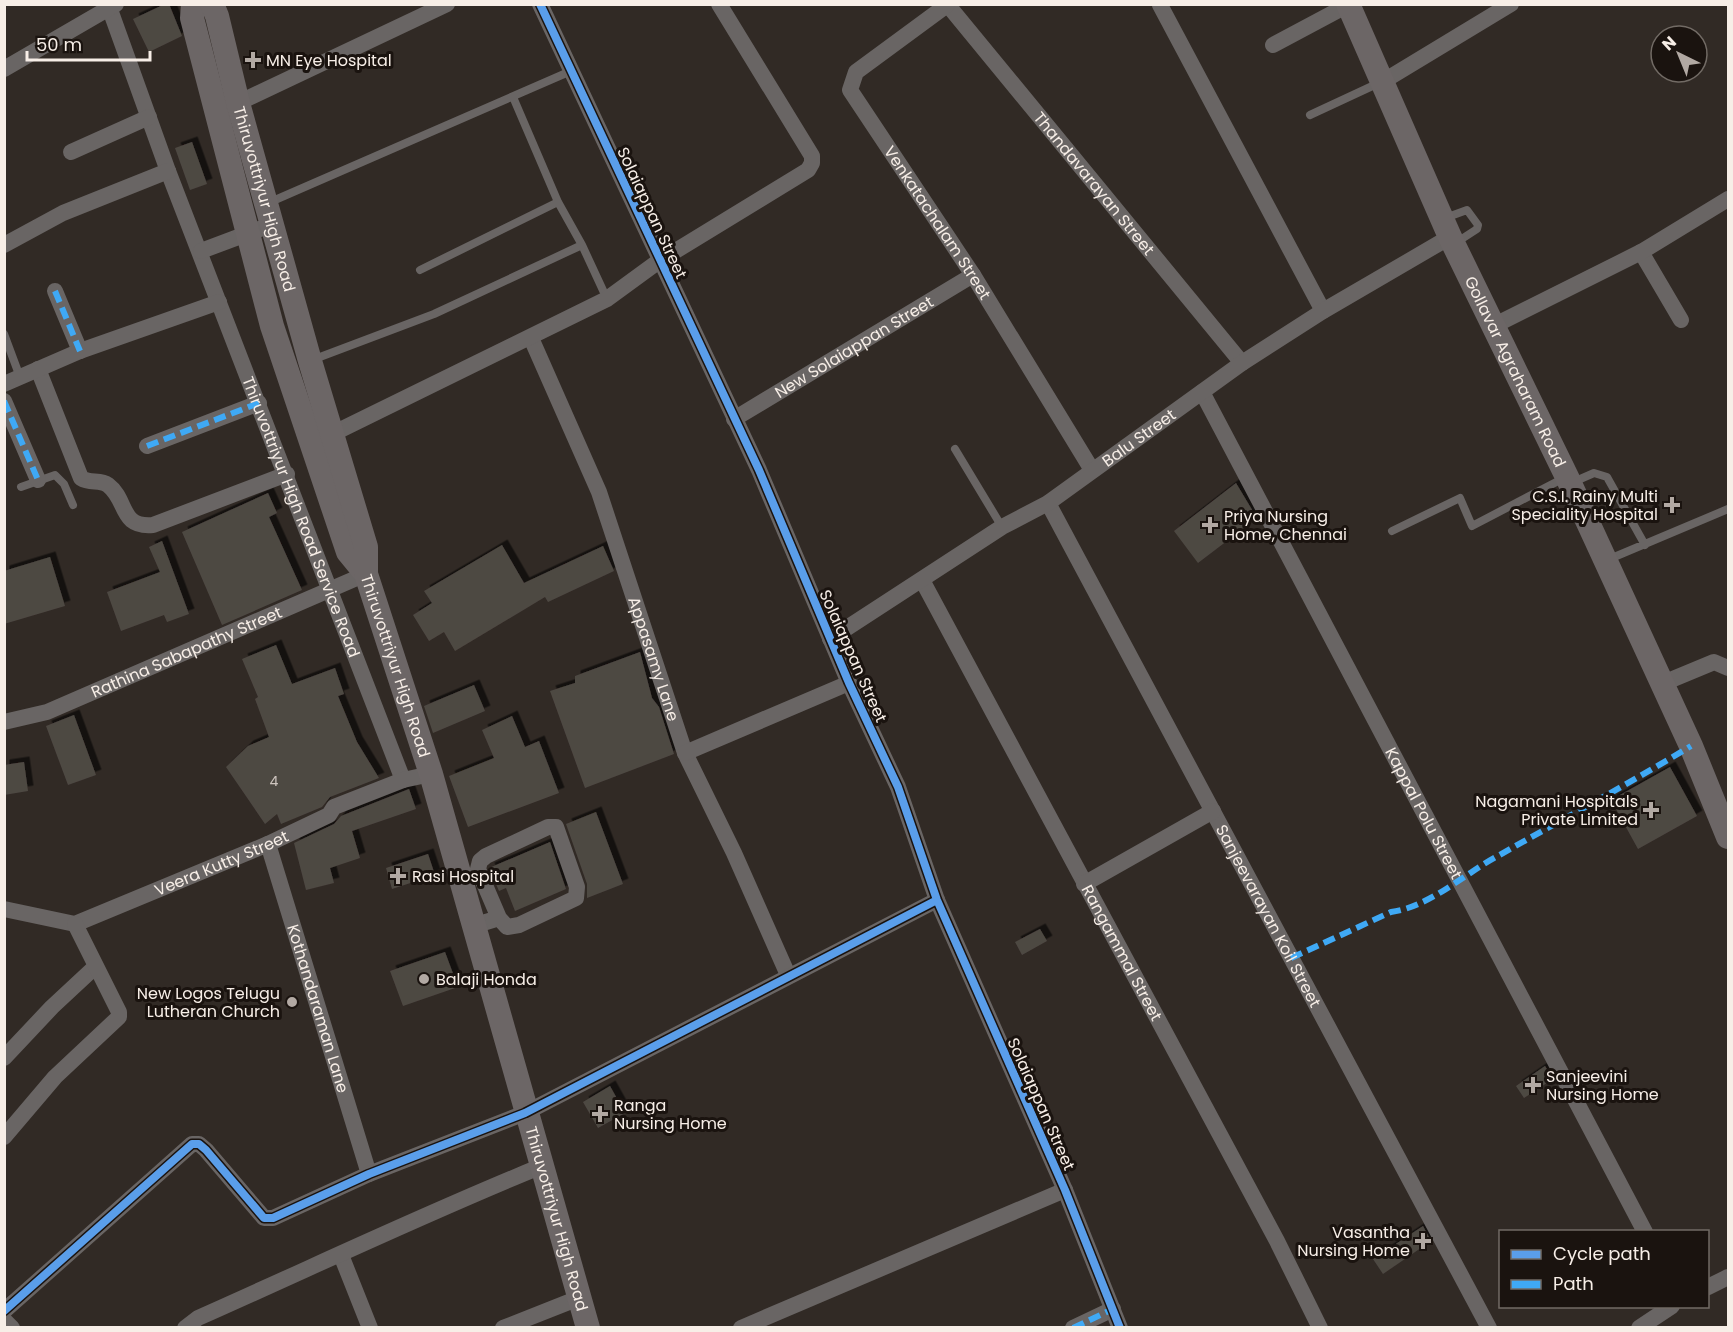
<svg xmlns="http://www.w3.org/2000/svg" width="1733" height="1332" font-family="Poppins,sans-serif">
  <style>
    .building { fill: #4e4843; filter: url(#shadow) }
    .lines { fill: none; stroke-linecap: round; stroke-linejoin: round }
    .lane { stroke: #696564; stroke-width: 8 }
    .street { stroke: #696564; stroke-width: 16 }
    .secondary { stroke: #6c6666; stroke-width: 24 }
    .quiet { stroke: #3fa9f5; stroke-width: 6; stroke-dasharray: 12 6; stroke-linecap: butt }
    .cycleway-casing { stroke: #1a130f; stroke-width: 11 }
    .cycleway { stroke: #5a9eea; stroke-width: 8 }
    .poi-dot { fill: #b2a9a3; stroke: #1a130f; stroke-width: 2 }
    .labels { text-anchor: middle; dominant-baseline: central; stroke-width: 6; stroke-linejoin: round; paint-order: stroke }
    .number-label { font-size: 14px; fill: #cdc4be }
    .poi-label { font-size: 16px; fill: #f7eee7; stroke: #1a130f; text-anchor: start }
    .street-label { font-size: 16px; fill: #f7eee7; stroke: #1a130f }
  </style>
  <defs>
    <filter id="shadow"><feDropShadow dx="5.5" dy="-5.5" stdDeviation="0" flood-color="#0009"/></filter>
  </defs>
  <rect width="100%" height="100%" fill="#312a25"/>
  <path class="building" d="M165,4H169L182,36L149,52L133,19Z
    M192,142L207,184L190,190L175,148Z
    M1236,483L1257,518L1198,563L1174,531Z
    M268,493L277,513L269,517L302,590L222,625L182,532Z
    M162,541L189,614L167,622L164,615L121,631L107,592L160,572L149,547Z
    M502,545L524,583L603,546L614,571L548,602L545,597L455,651L444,632L429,641L413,615L432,603L424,591Z
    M50,557L65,606L4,624V571Z
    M276,645L292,684L335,668L344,694L338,696L357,742L379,778L330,797L322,807L281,824L277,814L265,824L226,767L248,746L269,737L255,699L258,697L242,659Z
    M640,652L652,698L659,707L674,754L585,788L550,691L575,683V676Z
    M474,685L485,711L433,733L424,706Z
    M74,715L96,775L68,785L46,726Z
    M512,716L525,747L539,741L559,793L468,827L449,776L494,758L482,730Z
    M24,762L28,791L4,795V765Z
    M1670,767L1697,816L1638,849L1611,800Z
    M409,789L416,809L352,831L360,858L330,868L334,883L306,890L294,843L334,824L341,816Z
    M596,812L623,884L587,898V884L566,824Z
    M550,842L566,889L515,911L506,888L499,891L489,868Z
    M428,854L435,875L392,889L386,868Z
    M1040,929L1047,941L1022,955L1015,942Z
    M445,952L458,987L403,1006L390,971Z
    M1545,1066L1553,1079L1524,1098L1516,1086Z
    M610,1086L625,1113L598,1128L583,1102Z
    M1423,1226L1431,1241L1383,1274L1373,1259Z"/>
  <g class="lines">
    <path class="lane" d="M513,97L558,202L582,245L607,299
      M1310,115L1381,82
      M268,203L571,71
      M1445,218L1467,210L1478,225L1477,229L1454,244
      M420,270L558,202
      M4,334L20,377
      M312,360L434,314L582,245
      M955,449L1002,527
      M1571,483L1594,473L1607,477L1645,545
      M21,487L55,475L64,484L73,505
      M1392,531L1460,498L1472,526L1564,478
      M1607,560L1728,509"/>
    <g class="street">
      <path id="s1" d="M108,4L168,171L403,780"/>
      <path d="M540,4L759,470L849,683L898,787L937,900L1065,1190L1120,1328"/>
      <path id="s2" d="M947,4L1242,363"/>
      <path id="s3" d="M947,5L856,72L850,90L973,275L1092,470"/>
      <path d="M1160,5L1323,311"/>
      <path d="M1273,45L1348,5"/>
      <path d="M4,69L116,4"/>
      <path d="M1382,82L1511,4"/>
      <path d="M238,103L447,4"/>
      <path d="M71,152L149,117"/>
      <path d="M4,245L63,213L168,171"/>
      <path d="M201,251L273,224"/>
      <path d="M1641,252L1681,320"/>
      <path d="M55,291L80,351"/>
      <path d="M1493,326L1641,252L1728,199"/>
      <path id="s4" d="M531,338L599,492L685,753L734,853L788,975"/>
      <path d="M38,369L81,478C90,484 100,479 108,485C128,500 119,528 153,525L287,474"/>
      <path d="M4,384L80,351L219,302"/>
      <path id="s5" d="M1202,392L1645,1232"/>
      <path d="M4,401L38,480"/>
      <path id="s6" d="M734,419L973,275"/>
      <path d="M332,434L607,299L659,261L808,170L812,163V156L719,4"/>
      <path d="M147,446L259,403"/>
      <path id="s7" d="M1048,503L1489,1328"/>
      <path id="s8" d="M922,580L1277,1241L1320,1328"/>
      <path id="s9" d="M830,639L1002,527L1048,503L1242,363L1323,311L1450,237"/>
      <path d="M1661,684L1714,662L1728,668"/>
      <path id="s10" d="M4,722L47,712L366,574"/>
      <path d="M685,753L849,683"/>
      <path id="s11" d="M268,844L369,1174"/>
      <path d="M1084,884L1213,811"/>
      <path id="s12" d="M4,909L75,924L268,844L329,815L334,807L403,780L431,774"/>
      <path d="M473,926L499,918L478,869L480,861L486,856L548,827H556L577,887L576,898L519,925L507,927L499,918"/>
      <path d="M4,1058L52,1007L95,967"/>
      <path d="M4,1137L55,1077L119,1017V1012L75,924"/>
      <path d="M341,1255L370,1328"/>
      <path d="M1708,1287L1728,1277"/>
      <path d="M4,1311L192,1144H199L206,1150L264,1218H273L369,1174L525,1113L937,900"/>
      <path d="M4,1320L12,1328"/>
      <path d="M185,1328L198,1318C313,1267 426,1213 542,1166"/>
      <path d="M503,1328L579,1298"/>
      <path d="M741,1328L1065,1190"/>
      <path d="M1073,1328L1113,1309"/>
      <path d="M1639,1328L1672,1306"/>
    </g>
    <g class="secondary">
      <path d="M193,4L192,18L272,326L348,552L366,574"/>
      <path id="s13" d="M212,4L217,16L238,103L310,361L366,547V574L431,774L588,1328"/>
      <path id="s14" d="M1348,4L1450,237L1567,477L1691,746L1728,837"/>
    </g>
    <path class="quiet" d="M55,291L80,351
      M4,401L38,480
      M147,446L259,403
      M1291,958L1391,912C1429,907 1463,875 1496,857C1561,820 1627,785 1691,746
      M1073,1328L1113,1309"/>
    <g class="cycleway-casing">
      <path id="cycleway" d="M540,4L759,470L849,683L898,787L937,900L1065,1190L1120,1328
        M4,1311L192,1144H199L206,1150L264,1218H273L369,1174L525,1113L937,900"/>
    </g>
    <use href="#cycleway" class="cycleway"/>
  </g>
  <g class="poi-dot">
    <path d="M250 51h6v6h6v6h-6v6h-6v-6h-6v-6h6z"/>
    <path d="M1669 496h6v6h6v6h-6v6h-6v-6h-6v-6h6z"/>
    <path d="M1207 516h6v6h6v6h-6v6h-6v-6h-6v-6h6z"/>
    <path d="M1648 801h6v6h6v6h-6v6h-6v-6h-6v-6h6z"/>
    <path d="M395 867h6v6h6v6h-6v6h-6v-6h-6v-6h6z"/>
    <circle cx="424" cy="979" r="6"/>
    <circle cx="292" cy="1002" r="6"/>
    <path d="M1530 1076h6v6h6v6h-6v6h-6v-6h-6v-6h6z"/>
    <path d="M597 1105h6v6h6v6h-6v6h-6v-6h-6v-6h6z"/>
    <path d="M1420 1232h6v6h6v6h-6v6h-6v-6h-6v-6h6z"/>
  </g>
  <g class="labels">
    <g class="number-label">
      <text x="274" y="781">4</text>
    </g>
    <g class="poi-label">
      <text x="266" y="60">MN Eye Hospital</text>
      <text x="1658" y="496" text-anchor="end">C.S.I. Rainy Multi<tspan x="1658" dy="18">Speciality Hospital</tspan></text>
      <text x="1224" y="516">Priya Nursing<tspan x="1224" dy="18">Home, Chennai</tspan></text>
      <text x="1638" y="801" text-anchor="end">Nagamani Hospitals<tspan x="1638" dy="18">Private Limited</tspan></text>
      <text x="412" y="876">Rasi Hospital</text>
      <text x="436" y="979">Balaji Honda</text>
      <text x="280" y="993" text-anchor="end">New Logos Telugu<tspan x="280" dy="18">Lutheran Church</tspan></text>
      <text x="1546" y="1076">Sanjeevini<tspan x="1546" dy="18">Nursing Home</tspan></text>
      <text x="614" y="1105">Ranga<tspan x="614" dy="18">Nursing Home</tspan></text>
      <text x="1410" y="1232" text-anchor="end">Vasantha<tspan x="1410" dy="18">Nursing Home</tspan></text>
    </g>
    <g class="street-label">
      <text stroke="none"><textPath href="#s2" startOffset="232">Thandavarayan Street</textPath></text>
      <text stroke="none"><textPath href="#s13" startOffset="202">Thiruvottriyur High Road</textPath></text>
      <text transform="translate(652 213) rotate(65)">Solaiappan Street</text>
      <text stroke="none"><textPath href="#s3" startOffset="291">Venkatachalam Street</textPath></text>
      <text stroke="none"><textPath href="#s6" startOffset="140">New Solaiappan Street</textPath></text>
      <text stroke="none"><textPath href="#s14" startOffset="404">Gollavar Agraharam Road</textPath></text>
      <text stroke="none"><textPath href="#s9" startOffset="369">Balu Street</textPath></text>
      <text stroke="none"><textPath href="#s1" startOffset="548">Thiruvottriyur High Road Service Road</textPath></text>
      <text stroke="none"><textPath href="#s10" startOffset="196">Rathina Sabapathy Street</textPath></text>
      <text transform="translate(853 656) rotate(66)">Solaiappan Street</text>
      <text stroke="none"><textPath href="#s4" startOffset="344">Appasamy Lane</textPath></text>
      <text stroke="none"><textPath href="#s13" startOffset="688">Thiruvottriyur High Road</textPath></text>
      <text stroke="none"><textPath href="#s5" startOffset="476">Kappal Polu Street</textPath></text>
      <text stroke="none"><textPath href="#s12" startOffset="231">Veera Kutty Street</textPath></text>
      <text stroke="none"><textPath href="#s7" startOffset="468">Sanjeevarayan Koil Street</textPath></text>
      <text stroke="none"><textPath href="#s8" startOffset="423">Rangammal Street</textPath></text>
      <text stroke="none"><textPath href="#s11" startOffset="172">Kothandaraman Lane</textPath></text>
      <text transform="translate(1041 1104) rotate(66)">Solaiappan Street</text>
      <text stroke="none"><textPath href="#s13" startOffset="1264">Thiruvottriyur High Road</textPath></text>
    </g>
  </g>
  <rect width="1733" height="1332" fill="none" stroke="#f7eee7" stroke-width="12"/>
  <rect x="1499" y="1230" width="210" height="78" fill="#1a130f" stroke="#726b65" stroke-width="1.5"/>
  <rect x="1511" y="1250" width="30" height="9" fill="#5a9eea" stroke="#726b65" stroke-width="1.5"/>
  <text x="1553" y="1260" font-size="18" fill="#f7eee7">Cycle path</text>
  <rect x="1511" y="1280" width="30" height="9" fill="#3fa9f5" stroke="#726b65" stroke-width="1.5"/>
  <text x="1553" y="1290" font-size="18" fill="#f7eee7">Path</text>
  <g transform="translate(1679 54) rotate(317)"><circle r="28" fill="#1a130f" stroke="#726b65" stroke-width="1.5"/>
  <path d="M0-4.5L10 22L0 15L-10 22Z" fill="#b2a9a3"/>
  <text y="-9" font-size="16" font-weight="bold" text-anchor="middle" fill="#f7eee7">N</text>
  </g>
  <path d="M27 51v9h123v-9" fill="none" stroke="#f7eee7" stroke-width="3"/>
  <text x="36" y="51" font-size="18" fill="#f7eee7" stroke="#1a130f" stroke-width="4.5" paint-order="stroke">50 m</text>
</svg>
